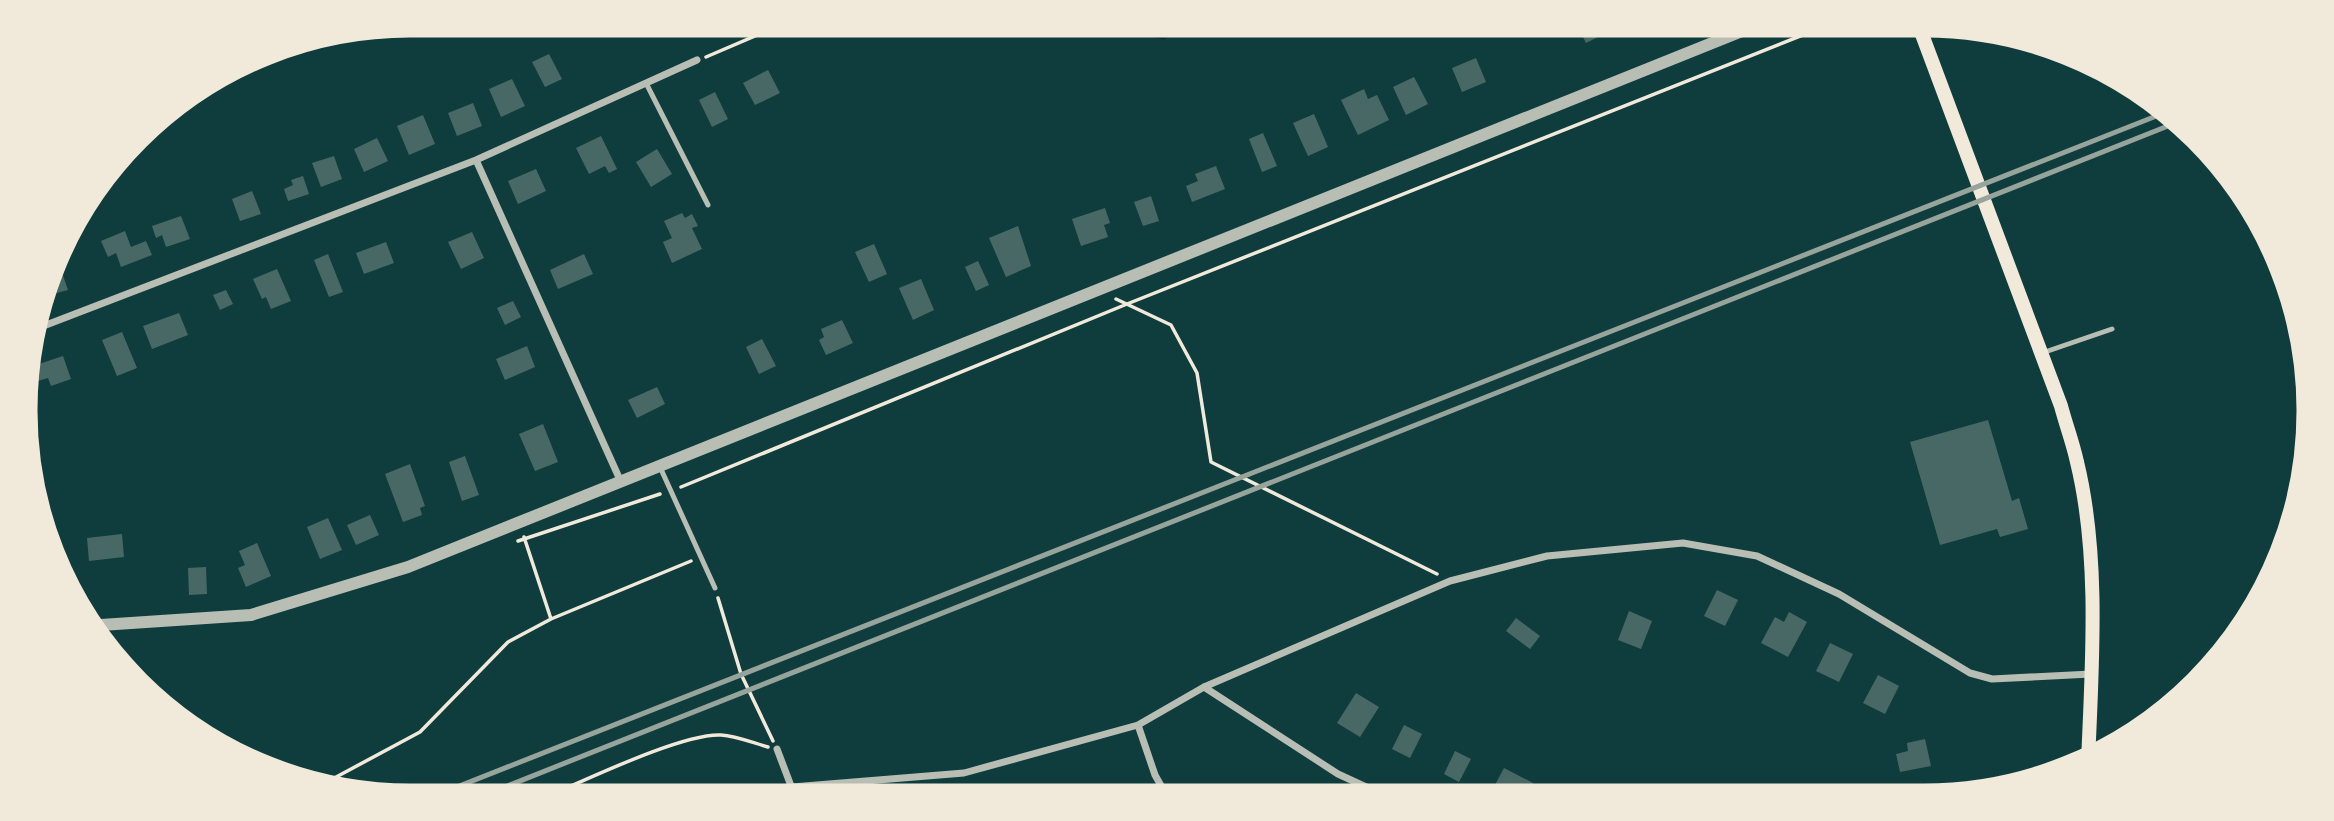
<svg xmlns="http://www.w3.org/2000/svg" width="2334" height="821" font-family="Spectral,serif">
  <style>
    .lines { fill: none; stroke-linecap: round; stroke-linejoin: round }
    .stream { stroke: #0a2a2b; stroke-width: 5 }
    .building { fill: #486865 }
    .path { stroke: #f1e9da; stroke-width: 3.5 }
    .service { stroke: #b8beb3; stroke-width: 5 }
    .minor { stroke: #b8beb3; stroke-width: 7 }
    .tertiary { stroke: #b8beb3; stroke-width: 12 }
    .secondary { stroke: #f1e9da; stroke-width: 14 }
    .rail { stroke: #97a49c; stroke-width: 5 }
    .rim { fill: none; stroke: #f1e9da; stroke-width: 9 }
  </style>
  <rect width="100%" height="100%" fill="#0f3d3e"/>
  <g class="lines">
    <path class="stream" d="M1121,21L1126,26L1163,37L1194,21
      M254,55L270,49"/>
  </g>
  <path class="building" d="M1575,21H1600L1606,33L1586,43Z
    M549,54L562,79L545,87L532,62Z
    M1476,58L1486,82L1462,92L1452,68Z
    M768,70L780,93L755,105L743,83Z
    M1414,77L1428,104L1406,115L1393,87Z
    M512,79L525,106L501,117L489,89Z
    M1364,89L1368,99L1377,95L1389,120L1358,135L1341,100Z
    M715,92L728,119L712,127L699,100Z
    M473,103L482,126L457,136L448,113Z
    M1314,114L1328,147L1308,156L1293,123Z
    M423,115L435,144L409,155L397,126Z
    M1263,133L1277,166L1262,172L1249,139Z
    M601,136L617,169L609,173L605,166L589,174L576,148Z
    M377,138L388,161L364,172L354,149Z
    M657,149L672,174L651,187L636,162Z
    M334,156L342,179L321,187L312,163Z
    M1216,166L1225,189L1192,202L1186,186L1198,181L1195,174Z
    M536,169L546,191L518,204L508,181Z
    M303,176L309,194L288,201L284,189L293,185L291,180Z
    M252,191L261,214L240,221L232,199Z
    M1151,196L1159,221L1143,226L1134,202Z
    M1105,208L1110,223L1104,225L1108,237L1081,246L1072,219Z
    M682,213L685,218L692,214L698,226L692,228L702,249L672,263L663,242L672,238L664,221Z
    M181,216L190,239L166,247L162,235L156,238L152,226Z
    M1018,226L1031,266L1006,277L989,238Z
    M125,231L131,247L146,241L152,255L121,267L116,253L108,257L101,241Z
    M472,232L484,258L461,269L448,242Z
    M386,242L394,263L364,274L356,253Z
    M874,244L887,274L869,282L855,252Z
    M328,254L343,292L329,297L314,260Z
    M584,254L593,274L558,289L550,270Z
    M58,261L68,290L53,294L48,280L54,262Z
    M978,261L989,285L976,291L965,267Z
    M277,269L291,301L271,309L266,297L262,299L253,279Z
    M921,279L934,310L913,320L899,288Z
    M226,290L233,304L220,310L213,295Z
    M513,301L521,317L505,325L497,308Z
    M179,313L188,335L152,349L143,326Z
    M842,320L853,343L826,355L819,340L824,337L821,329Z
    M122,332L137,368L117,376L102,340Z
    M762,339L776,366L759,374L746,347Z
    M527,346L535,367L505,380L496,359Z
    M63,356L71,379L51,386L48,378L38,381L33,366Z
    M657,387L665,404L637,418L628,400Z
    M1988,420L2012,501L2019,498L2028,529L2000,537L1997,529L1940,545L1910,442Z
    M543,424L558,462L535,471L519,434Z
    M465,456L479,495L462,501L449,462Z
    M410,464L425,506L420,508L422,515L403,522L385,474Z
    M370,515L379,535L356,545L347,525Z
    M328,518L342,550L320,559L307,527Z
    M122,534L124,557L89,561L87,538Z
    M257,543L271,576L246,587L238,568L245,565L239,551Z
    M206,567L207,594L189,595L188,568Z
    M1717,590L1738,600L1725,626L1704,616Z
    M1629,611L1652,621L1641,649L1618,640Z
    M1789,612L1807,622L1788,657L1761,643L1775,617L1784,622Z
    M1516,618L1540,636L1530,649L1506,631Z
    M1830,643L1853,654L1839,682L1816,671Z
    M1878,675L1899,686L1885,714L1863,703Z
    M1356,693L1379,707L1360,737L1337,723Z
    M1404,725L1422,734L1410,758L1392,749Z
    M1925,739L1931,766L1900,772L1896,754L1908,751L1907,743Z
    M1455,751L1471,759L1459,782L1444,774Z
    M1504,768L1533,783L1525,798L1489,796Z"/>
  <g class="lines">
    <path class="path" d="M706,57L790,21
      M1116,299L1171,325L1197,373L1211,462L1437,574
      M681,487L1127,304L1838,21
      M518,541L660,494
      M718,598L741,674L773,741
      M551,619L691,561
      M325,783L420,732L508,642L551,619L524,537
      M539,800C580,783 681,733 721,735C737,736 753,743 768,747"/>
    <path class="service" d="M1924,34L1951,25
      M646,83L708,205
      M2042,353L2112,329
      M660,467L715,588"/>
    <path class="minor" d="M476,160L621,482
      M33,330L476,160L697,60
      M1204,687L1338,774L1390,798
      M1138,725L1155,775L1168,798
      M777,749L796,799
      M767,799L792,787L964,773L1138,725L1204,687L1450,581L1547,556L1683,543L1757,556L1839,594L1970,673L1992,679L2091,674"/>
    <path class="tertiary" d="M86,626L251,615L408,567L1767,21"/>
    <path class="secondary" d="M1917,21L2061,406C2066,425 2073,443 2077,462C2100,556 2092,666 2088,762"/>
    <path class="rail" d="M424,800L2169,111
      M472,800L2178,122"/>
  </g>
  <path d="M0 0H2334V821H0ZM410 33H1924A377 377 0 0 1 2301 410V411A377 377 0 0 1 1924 788H410A377 377 0 0 1 33 411V410A377 377 0 0 1 410 33Z" fill="#f1e9da" fill-rule="evenodd"/>
  <path class="rim" d="M410 33H1924A377 377 0 0 1 2301 410V411A377 377 0 0 1 1924 788H410A377 377 0 0 1 33 411V410A377 377 0 0 1 410 33Z"/>
</svg>
